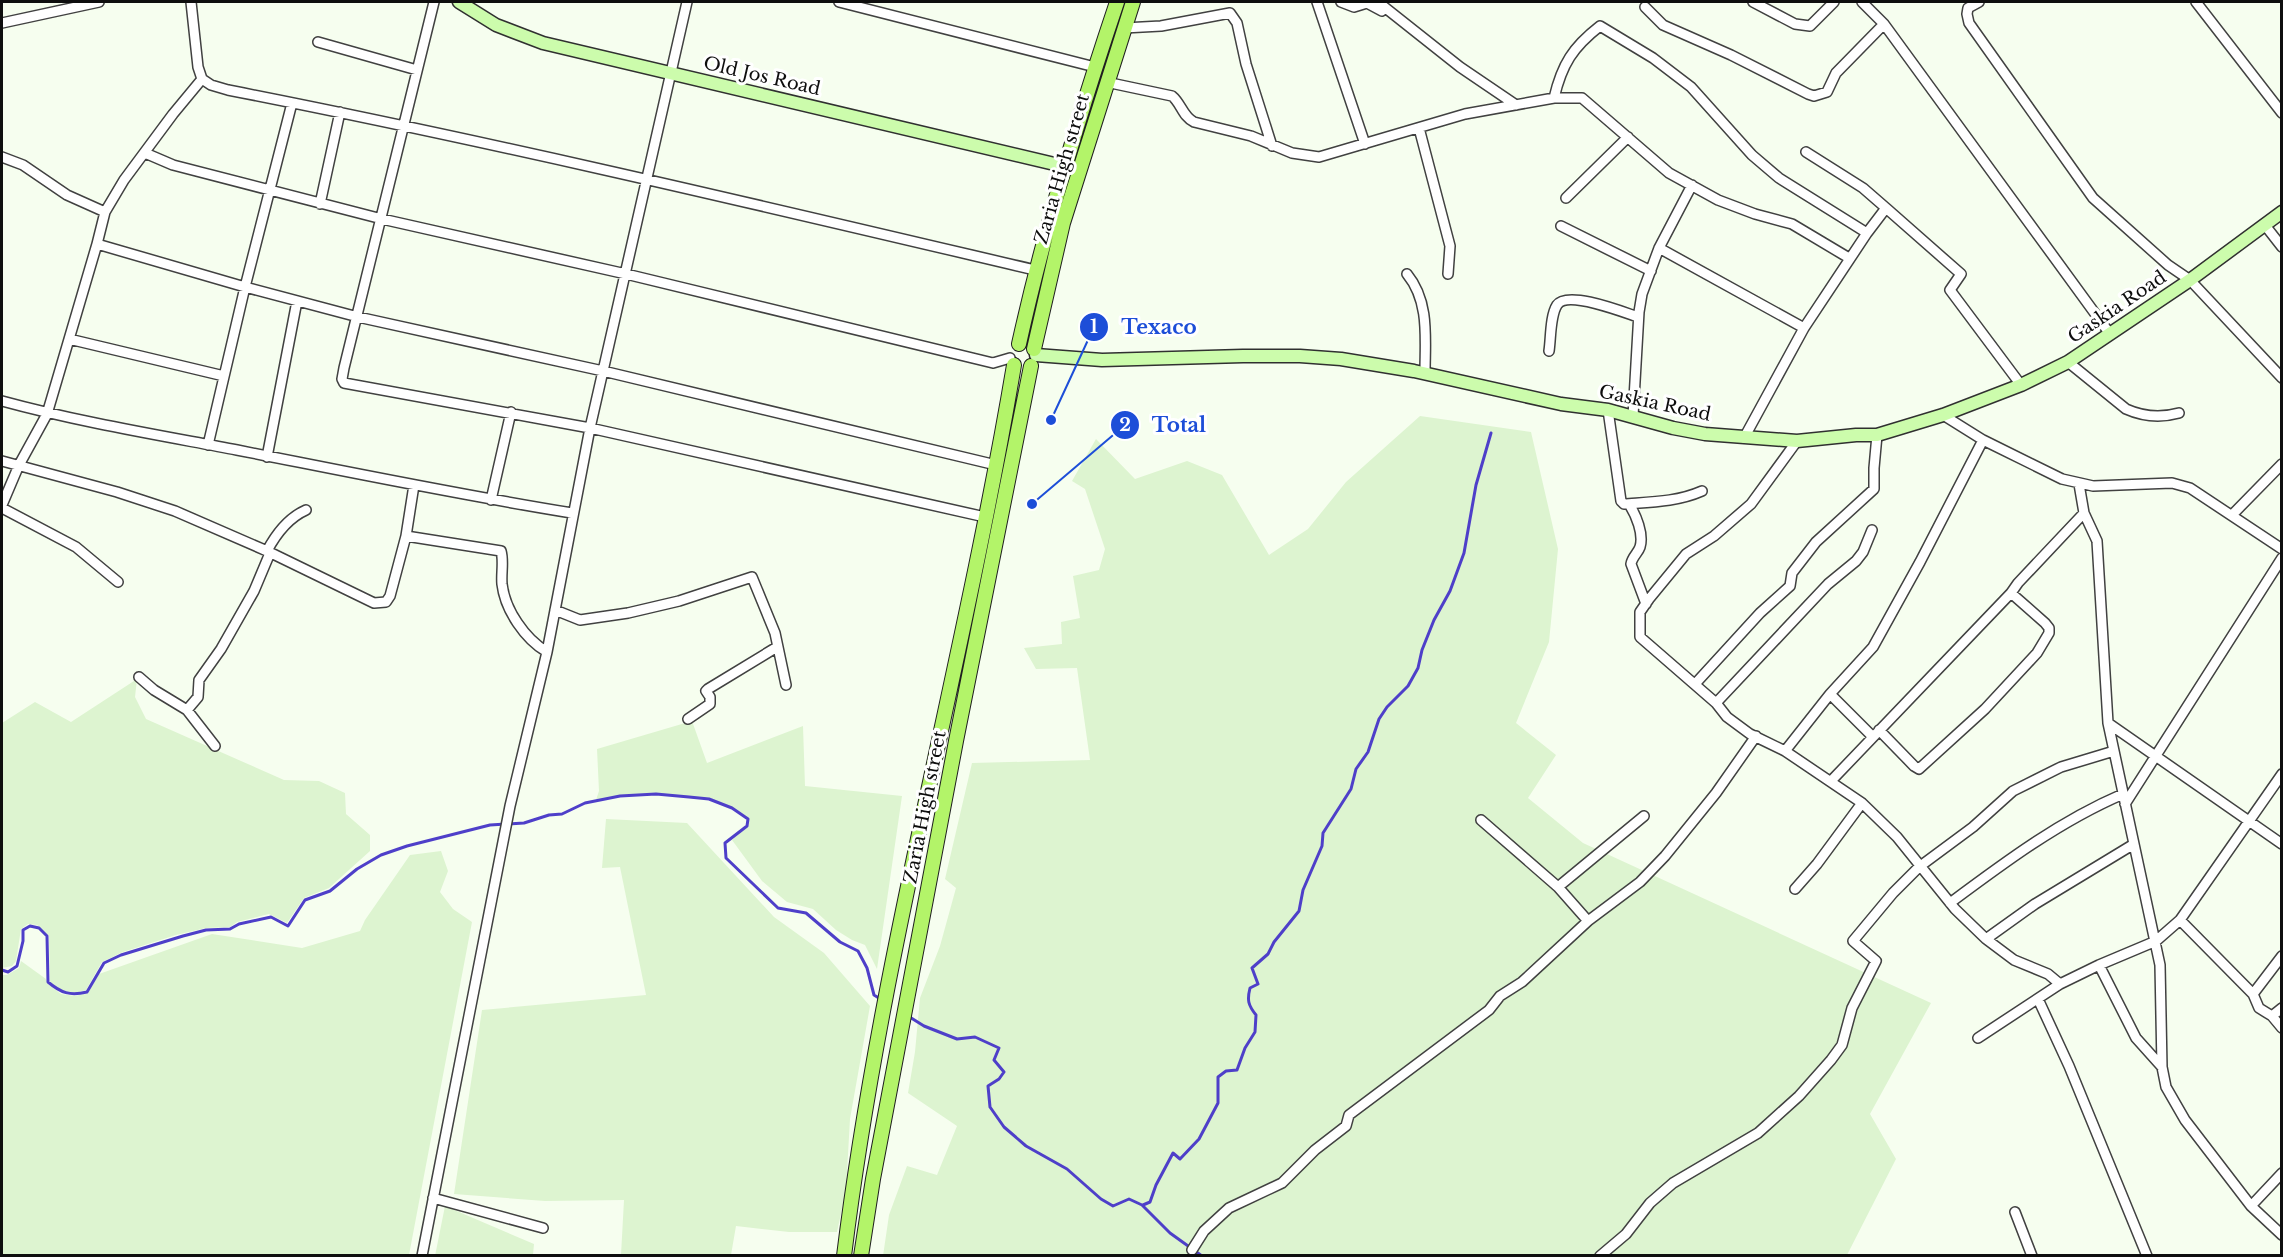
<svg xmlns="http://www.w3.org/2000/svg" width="2283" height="1257" font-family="'Libre Baskerville',serif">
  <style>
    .farmland { fill: #ddf4d0 }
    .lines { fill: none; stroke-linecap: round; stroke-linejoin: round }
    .stream { stroke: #4e3fc9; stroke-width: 3 }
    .street-casing { stroke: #414141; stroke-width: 12 }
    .secondary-casing { stroke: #303030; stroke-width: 15 }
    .primary-casing { stroke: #1f1f1f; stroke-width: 16 }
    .street { stroke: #fff; stroke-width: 9 }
    .secondary { stroke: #ccfcac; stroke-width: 12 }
    .primary { stroke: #b3f469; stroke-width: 14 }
    .labels { text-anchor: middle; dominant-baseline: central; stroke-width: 6; stroke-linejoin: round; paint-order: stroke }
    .street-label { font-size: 18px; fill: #0e0e0e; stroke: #fff }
    .leader { fill: none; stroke: #1d4ed8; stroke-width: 2 }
    .callout-dot { fill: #1d4ed8; stroke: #fff; stroke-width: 2 }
    .mark-label { font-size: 18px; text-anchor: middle; font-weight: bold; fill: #fff }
    .callout-label { font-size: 20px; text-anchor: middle; font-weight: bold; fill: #1d4ed8; stroke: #fff; stroke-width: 6; stroke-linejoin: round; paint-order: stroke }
  </style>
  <rect width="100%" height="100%" fill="#f6feef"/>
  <path class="farmland" d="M1420,416L1531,432L1558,549L1549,642L1516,723L1556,755L1528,798L1583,843L1931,1003L1870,1114L1896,1159L1847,1255L883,1256L889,1215L907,1166L937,1175L957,1126L908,1093L915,1052L920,998L940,946L956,888L945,879L972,763L1090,760L1077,668L1036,669L1024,648L1062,644L1061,622L1080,618L1073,576L1099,570L1105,549L1085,489L1072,481L1096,439L1135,479L1187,461L1222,475L1269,555L1308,529L1346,482Z
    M137,679L135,697L146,719L284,780L319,781L345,793L346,814L370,835V851L329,888L304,898L287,923L269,914L237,922L230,927L206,928L176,935L123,952L102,962L86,990L76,993L60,991L50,982L49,936L37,925L28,924L21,929L16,961L12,966L2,968V723L35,702L71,722Z
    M692,721L707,763L803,726L805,786L902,796L877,969L865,945L852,940L836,930L813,909L787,902L762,881L732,840L748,826L749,820L733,809L707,799L658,794L620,796L596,800L599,791L597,749Z
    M606,819L687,823L774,917L824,953L870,1006L850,1119L846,1190L837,1232H789L736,1226L731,1255H621L624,1200L545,1201L454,1194L482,1010L646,995L620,867L602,868Z
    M441,851L448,871L440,892L453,909L472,922L409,1255H2V975H7L19,968L21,961L46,979L48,984L61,994L75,996L88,993L99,974L212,934L302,948L360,931L365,920L410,855Z
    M445,1206L534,1244L533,1255L435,1256Z"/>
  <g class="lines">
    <path class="stream" d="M2,970L8,972L17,966L23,941V930L30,926L39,928L47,936L48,982C61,993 70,996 87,992L104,963L121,955L183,936L206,930L230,929L239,924L271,917L288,926L305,900L330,891L357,869L381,855L407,846L490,825L524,823L549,815L562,814L585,803L620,796L656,794L689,797L709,799L732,808L748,819L747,826L725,843L726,858L778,908L806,913L840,942L858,951L867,968L874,995L882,1000
      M908,1016L924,1026L957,1039L975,1037L999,1048L994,1060L1004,1072L999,1079L988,1086L990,1107L1004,1127L1026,1146L1067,1169L1101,1199L1113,1206L1129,1199L1142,1205L1170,1233L1202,1256
      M1143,1205L1150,1202L1156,1185L1173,1153L1180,1159L1199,1139L1218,1103V1077L1226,1071L1237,1070L1245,1048L1255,1032L1256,1015C1248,1005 1247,1000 1250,988L1258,984L1252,968L1268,954L1274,942L1299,911L1303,890L1322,846L1323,833L1351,789L1356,769L1368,752L1379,719L1387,707L1408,686L1418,668L1422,650L1434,620L1450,591L1464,553L1476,485L1491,433"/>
    <g class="street-casing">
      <path id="street" d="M191,2L198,67L202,79L211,85L228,90C499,143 767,207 1035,270
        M434,2L344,368L342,379L344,383L590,428L985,517
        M839,2L1095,67
        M1317,2L1365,144
        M1341,2L1354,7L1367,3L1382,11
        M1378,2L1460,67L1516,105
        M1753,2L1795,24L1810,26L1834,2
        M1862,2L1884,24L2110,334
        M1979,2L1968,8L1967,14L1969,23L2093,198L2168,265L2190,280L2282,378
        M2196,2L2282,113
        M1645,7L1663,25L1731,55L1808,94L1814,96L1827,92L1836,73L1884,24
        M2,23L99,2
        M1124,28L1161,26L1230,13L1237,23L1246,64L1272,146
        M318,42L417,70
        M1106,82L1172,96C1181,103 1183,117 1194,122L1251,136L1292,153L1319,157L1465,114L1554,98H1582L1669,173L1718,200L1755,214L1792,224L1849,258
        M1554,98C1562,64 1573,47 1600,26L1653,58L1691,87L1752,155L1779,178L1867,233L1804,328L1744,438
        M1419,128L1450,246L1448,274
        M1806,152L1863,188L1886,208L1867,233
        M145,153L173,165L382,219L626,274L993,363L1010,358
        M2,157L23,165L67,195L105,212
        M1566,198L1628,137
        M320,204L340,112
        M1886,208L1961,274L1950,290L2021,385
        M2264,224L2282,247
        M1561,226L1651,271
        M97,244L245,287L358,317L603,371L996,465
        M1659,248L1804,328
        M1407,274C1430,302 1425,339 1425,373
        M69,339L224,376
        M1549,351C1551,338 1550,316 1557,305C1567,290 1623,312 1638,317
        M2068,362L2126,409C2144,417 2161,418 2179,413
        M2,401C79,422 158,435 237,450C349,472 460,495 572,513
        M1608,410L1621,501L1624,504C1651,502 1677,502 1702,491
        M1943,415L1983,440L2062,479L2093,486L2172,483L2190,488L2282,549
        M1633,416L1639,312L1642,294L1659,248L1692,185
        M1797,441L1751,504L1714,536L1686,554L1649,599L1640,612V637L1716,703L1727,717L1750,734L1785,751L1862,803L1897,837L1955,909L1986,939L2014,960L2048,974L2060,984
        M208,445L245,287L292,103
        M267,457L297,301
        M2,461L117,492L175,511L267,551L374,603L386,602L390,596L406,536L414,485
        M2079,484L2084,513L2097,541L2108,723L2160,965L2162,1067L2166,1087L2185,1120L2251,1206L2282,1235
        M491,500L511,412
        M1629,504C1636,515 1644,534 1640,547C1638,553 1632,557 1631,564L1646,604
        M2,505L19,465L47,414L97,244L105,212L124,180L173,114L202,79
        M2,508L76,547L118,582
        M2232,515L2282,464
        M406,536L501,551C504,561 501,573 502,584C505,610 525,639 547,652
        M267,551C276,534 288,518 306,510
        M555,610L580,620L628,613L679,601L752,577L775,633L786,685
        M139,677L154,690L187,710L198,697L199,680L221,649L254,591L270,553
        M1695,684L1760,613L1790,586L1792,573L1816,542L1874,489V468L1877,435
        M1830,694L1872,736
        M1716,703L1828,584L1856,561L1863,552L1872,530
        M187,710L215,746
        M688,719L710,704V697L706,691L708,689L777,647
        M2108,723L2282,844
        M1879,730L1914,766L1919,769L1985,709L2037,653L2049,633V628L2045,623L2011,593
        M1785,751L1830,694L1873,647L1920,562L1983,440
        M1831,781L2011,593L2018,583L2084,513
        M2125,804L2282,558
        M1481,820L1558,887L1588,921
        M1558,887L1644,816
        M1795,889L1817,864L1862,803
        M1950,903C2005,862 2060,821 2123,794
        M2180,920L2253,994L2259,1008L2272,1016L2282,1028
        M1986,939L2035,904L2134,844
        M2099,965L2136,1038L2162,1067
        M2253,994L2282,956
        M2038,999L2069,1066L2147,1256
        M2272,1016L2282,1008
        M1978,1038L2060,984L2099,965L2156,941L2180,920L2282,774
        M433,1198L543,1228
        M2251,1206L2282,1173
        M2015,1212L2032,1256
        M1192,1250L1204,1231L1229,1208L1282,1183L1315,1150L1346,1126L1349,1115L1489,1010L1500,996L1522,982L1588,921L1640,882L1665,856L1716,793L1756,736
        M422,1256L510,806L547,652L590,428L687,2
        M1600,1256L1626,1234L1650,1203L1673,1183L1758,1133L1799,1096L1831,1060L1842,1045L1852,1008L1876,961L1853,941L1893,893L1919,867L1973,827L2013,791L2061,767L2114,751"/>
    </g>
    <g class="secondary-casing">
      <path id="secondary" d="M459,2L496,25L543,43L1063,166
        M1036,355L1102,360L1243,356H1300L1341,359L1414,371L1561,404L1608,410L1673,428L1705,434L1797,441L1856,435H1877L1943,415L2021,385L2068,362L2190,280L2282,212"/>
    </g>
    <g class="primary-casing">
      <path id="primary" d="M1019,344C1045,226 1079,115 1117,2
        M1034,349L1063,223L1133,2
        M844,1256C881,955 964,663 1014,365
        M861,1256L873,1179L956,741L1031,366"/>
    </g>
    <use href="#street" class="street"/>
    <use href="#secondary" class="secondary"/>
    <use href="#primary" class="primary"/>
  </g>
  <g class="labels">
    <g class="street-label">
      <text transform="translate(762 76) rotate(13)">Old Jos Road</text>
      <text transform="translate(1062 169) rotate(-74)">Zaria High street</text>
      <text transform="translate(2117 307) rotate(-34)">Gaskia Road</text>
      <text transform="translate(1655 403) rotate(12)">Gaskia Road</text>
      <text transform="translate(925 807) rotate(-79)">Zaria High street</text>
    </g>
  </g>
  <path class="leader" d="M1051 420L1094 327M1032 504L1125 425"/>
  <g class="callout-dot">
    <circle cx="1051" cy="420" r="6"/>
    <circle cx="1032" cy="504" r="6"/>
    <circle cx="1094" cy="327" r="15"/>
    <circle cx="1125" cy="425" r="15"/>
  </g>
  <g class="mark-label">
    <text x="1094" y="333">1</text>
    <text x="1125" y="431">2</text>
  </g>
  <g class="callout-label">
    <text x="1159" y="334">Texaco</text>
    <text x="1179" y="432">Total</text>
  </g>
  <rect width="2283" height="1257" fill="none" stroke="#0e0e0e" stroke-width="6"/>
</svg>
